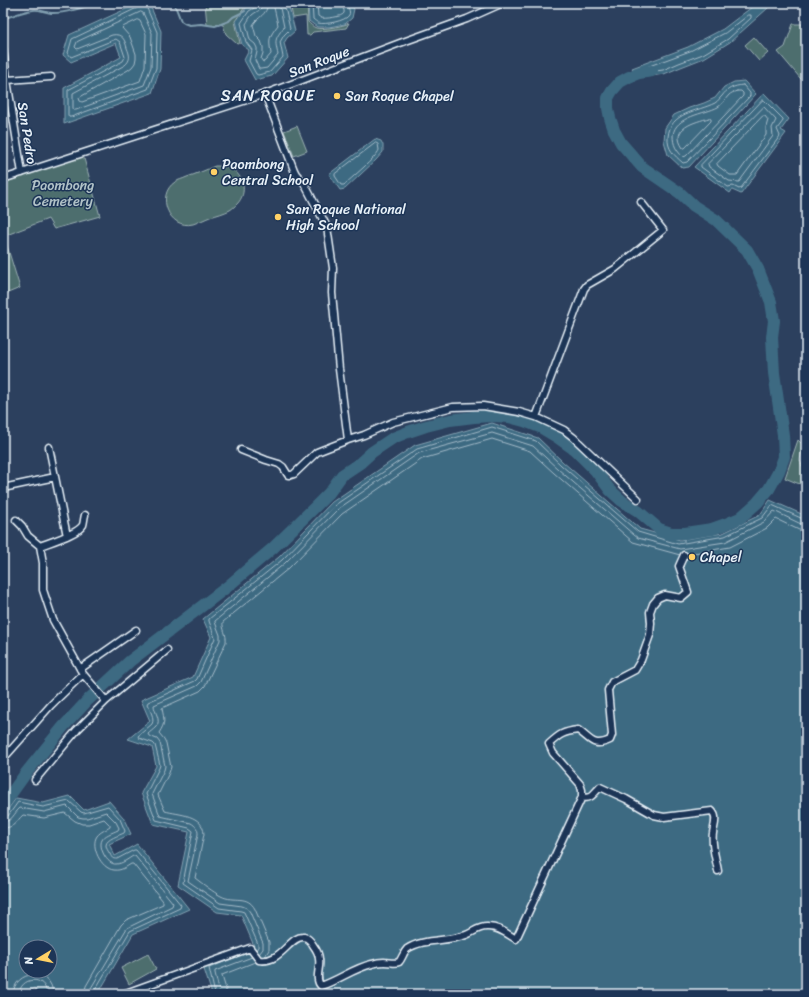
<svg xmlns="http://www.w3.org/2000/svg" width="809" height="997" font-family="Sriracha,sans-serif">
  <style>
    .green { fill: #4e6e6e; stroke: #9bb0b3 }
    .water { fill: #3e6a82; stroke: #82a0b1; fill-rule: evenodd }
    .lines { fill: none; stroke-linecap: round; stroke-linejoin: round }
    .shore { stroke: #a4bbc9; stroke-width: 1 }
    .stream { stroke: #82a0b1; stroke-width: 2 }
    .river { stroke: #3e6a82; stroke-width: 12 }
    .street-casing { stroke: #e8f1f8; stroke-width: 9 }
    .street { stroke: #1d3557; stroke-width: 6 }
    .poi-dot { fill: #ffd166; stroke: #1d3557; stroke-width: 1.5 }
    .labels { text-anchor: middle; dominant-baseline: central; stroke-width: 3; stroke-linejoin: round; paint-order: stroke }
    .street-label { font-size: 14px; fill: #e8f1f8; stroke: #1d3557 }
    .poi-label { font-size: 14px; fill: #e8f1f8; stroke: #1d3557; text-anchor: start }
    .park-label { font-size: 14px; fill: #b2c3c8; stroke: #1d3557 }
    .quarter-label { font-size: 16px; letter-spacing: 1px; fill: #e8f1f8; stroke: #1d3557 }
  </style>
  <rect width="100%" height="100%" fill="#2c405e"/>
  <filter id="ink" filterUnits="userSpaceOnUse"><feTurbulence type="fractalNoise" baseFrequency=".025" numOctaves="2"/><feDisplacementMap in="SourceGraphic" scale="8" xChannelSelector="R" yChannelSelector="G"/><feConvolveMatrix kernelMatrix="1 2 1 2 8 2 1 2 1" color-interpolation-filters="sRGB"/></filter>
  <g filter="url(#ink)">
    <path class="green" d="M205,3H216L220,5L222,3H254L245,7L235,21L240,43L237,44L226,34L223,25C216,23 213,27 207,25Z
      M290,3H307L308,22C310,24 313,27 316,28C322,30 344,26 349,23L346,28L313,32L310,35H307L306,16L293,18Z
      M793,24H802L806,30V85L778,52L785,47Z
      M754,37L768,53L759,61L745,45Z
      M297,126L307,151L294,156L284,131Z
      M83,155L100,216L54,229L48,219L4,236L20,288L3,295V181Z
      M215,166C220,166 226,166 230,168C244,175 248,193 237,204C235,206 233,208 230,210C224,213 217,215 210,217C205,219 199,222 193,224C169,230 155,195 175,182C178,180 183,179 187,177C196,174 206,170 215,166Z
      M798,440L803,445L800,460L802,466L806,469V485L797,483L785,478Z
      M148,954L156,969L129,984L121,968Z"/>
    <path class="water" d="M139,3H149L161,31L160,69L152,93L64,124V88L121,57L116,43L71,62L63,55L69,35Z
      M256,3H288L295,31L287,38L284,43L288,58L272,76L255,80L244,60L249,50L242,45L236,21L246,8Z
      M308,3H350L354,9L352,18L345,24L329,27H317L309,21Z
      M756,3H771L768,8L730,42L704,58L681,67L664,74L639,78L632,68L688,47L723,29L752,7Z
      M744,81L756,94L689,167L682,168L668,155L664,141L665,128L674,115L689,108L704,103L715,98L724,87L734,82Z
      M764,93L789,119L781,130L786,133L741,194L732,190L730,193L694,167Z
      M375,139L381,141L383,145V152L376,160L345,189L340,190L329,174Z
      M492,423L538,438L563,462L640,529L680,540L723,533L760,515L770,500L806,516V994H212L203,966L254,946L241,915L217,912L178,885L189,832L153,824L141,793L156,766L152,747L128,739L150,721L141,700L193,677L211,637L203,619L279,557L332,502L415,445Z
      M70,796L84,810L109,801L123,817L131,834L109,844L115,856L137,844L189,909L133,934L98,994H39L35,988L25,994H3V816L16,798L43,803ZM26,947H50V971H26Z"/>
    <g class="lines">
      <path class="shore" d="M139,3V6L137,8L72,39L68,53L71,57L116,39L120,42L125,57L123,61L68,90V115L69,117H71L148,89L156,68L157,32L146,6V3
        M257,3L256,7L249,11L241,23L246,42L252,50L249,61L256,74L258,75L270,72L283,57L280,42L284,35L290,29L284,3
        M262,3C261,12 258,10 252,15C250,17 248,21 246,24L250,40L255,44L257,48V52L255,60L259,69H261L267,68L278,55C275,40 274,40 284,27L279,3
        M268,3C267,16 258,16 253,25L256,36L261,41L263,47V53L261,59L263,62L265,61L271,54C269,39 268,38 278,25L273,3
        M312,3L313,19C314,20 317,22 318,23C325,25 346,21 349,15C351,11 347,7 347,3
        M317,3L318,16C319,17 320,17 321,18C324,19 343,17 344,13C345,11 342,6 342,3
        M141,12L143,13L152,33L151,67L144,85L76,110H74L73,108V93L125,65C131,60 130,55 127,48C125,40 122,33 112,35L77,49L75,47L77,42Z
        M749,15H751V18L728,39L703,54L679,63L663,70L642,73L640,72L641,69L690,51L725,33Z
        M138,20L140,21L146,34L145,66L140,81L82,102L80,101L79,98L80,97L128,70L132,67L135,63L136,58V54L130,37L122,28L123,27Z
        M743,85L750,93V96L687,162L683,163C674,155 667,149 668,137C670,112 697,112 715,103C718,101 719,99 722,96C727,89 733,86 743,85Z
        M737,91H741L743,93V96L686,156L683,157C676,150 673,145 673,135C675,116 705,114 718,107C723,104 725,99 729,95C731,93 734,92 737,91Z
        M763,100L765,101L783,119V121L777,129L780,136L741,188L739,189L733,186L728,187L701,167V165Z
        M764,107L776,120L772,128L773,136L739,182L729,181L709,167L708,164Z
        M763,116H765L768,120L766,127V135L737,175H730L718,166L717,164Z
        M709,118L711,119V121L685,148H683C669,128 695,122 709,118Z
        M376,143L378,144C378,146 379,148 379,150C377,157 350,179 344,185H341L335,176V174Z
        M688,554L730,547L767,528L776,519L799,530L806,531
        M3,817L8,816L18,802L43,807L69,801L81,812L84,813L108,806L120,819L125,831L124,833C120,835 106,839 106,845C106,848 108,851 110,854C112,858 112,859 117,859L134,850H136L181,905L180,908L130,931L95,990V994
        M3,822C12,822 14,813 20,808L44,812L67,806L78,817L83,818H87L106,812L116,822L119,828L118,830C112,833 104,835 102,840C98,847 107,865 116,864C122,864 128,859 133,856H135L173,903L172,906L127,928L91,988L90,994
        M3,828C15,828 16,821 23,815L44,818L65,813L75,821L82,824H89L104,819L110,825V827C106,830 101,831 97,836C90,846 101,869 114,870C121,871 126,867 131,864H133L163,901V904L126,920L121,925L86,986L84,994
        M256,950L258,947V944L244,912L241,911L219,908L183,883L193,831L189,828L156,820L146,794L159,768L160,765L155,745L153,743L139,738L138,736L152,724C155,718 150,710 147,704L148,702L195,681L197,679L215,638L209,621V619L282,560L335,505L417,449L492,427L536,441L561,465L638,532L678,544L725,536L762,518L772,505L803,519L806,520
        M259,954L263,949V943L250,912L247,908L242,906L220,903L188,881L198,834C198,829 196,826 191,823L160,816L152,794L164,770L165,766L160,743L157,739L149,736L148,734C150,732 153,730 156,727C162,720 154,712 154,705L197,686L201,682L220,640V635L215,622V621L285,563L338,509L419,453L492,433L533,446L558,469L634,535L638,538L680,549L725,542L764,522L774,511L801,524L806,525
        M265,956L269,950V942L255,909C247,894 234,903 221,896C213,892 203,884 195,878L204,834C203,814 179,815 165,811L158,795L169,773L171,767L166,743L164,739L159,733C166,722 164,720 162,708L200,691L205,686L226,642C227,634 222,629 223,622L289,568L342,514L422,459L492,439L530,451L554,473L633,542L680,555
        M13,994C14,970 52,966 53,994
        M19,994C20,977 45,974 47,994
        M215,994L209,968L244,954
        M220,994L215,973V971L252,957
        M226,994V989L222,976V975L255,962"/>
      <path class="stream" d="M174,3L181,21L184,23L189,25L201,24L215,26L221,24L229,21L233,17L245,11
        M352,3L368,5L375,3
        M3,19C12,16 23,11 33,10C39,9 44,12 51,13C62,14 86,7 96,3
        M684,541L685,533"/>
      <path class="river" d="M3,805L26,773L63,727L88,700L130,661L227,587L273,548L315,507L329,493L342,475L360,463L372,452L393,438L408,432L426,426L450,420L474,417L493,416L509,417L524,421L542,428L557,437L574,449L595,470L610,490L622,501L638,511L659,529L671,533H685L712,529L726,524L740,518L757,503L769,489L779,471L784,457L783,435L774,373L772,337L774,321L771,302L758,269L747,250L716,220L694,206L680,193L642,167L621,143L614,130L610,118L608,108V98L612,91L620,82L629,77L639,73L652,71"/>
      <g class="street-casing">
        <path id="street" d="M3,49L7,80L22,173
          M7,80L51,77
          M265,94L294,170L296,174L304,183L327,227L333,268L332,293L339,369L348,440
          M3,179L265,94L400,43L467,19L503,3
          M536,417L584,289L587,285L615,269L663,230L641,202
          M49,447L67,536
          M241,450L266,460L279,464L283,467L288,475H291L294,474L317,452L322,450L348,440L364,435L393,422L453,407L483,406L519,412L536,417L564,430L573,437L638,499
          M3,488L55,477
          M85,515C84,518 84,522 83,525C78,534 50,542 40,546L43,563V590L53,620L83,674L106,701
          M16,520L22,526L28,536L40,546
          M80,669L136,630
          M3,759L51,705L83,674
          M35,780L77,730L106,701L167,650
          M582,797C591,800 594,793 600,787L626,799L654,815L664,817L712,811C718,817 714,826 713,833C711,845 716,859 718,871
          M123,994L250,948L259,960C281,964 290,935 304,937C308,938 311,941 313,945C316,949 319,953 319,959C321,967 314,979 321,986C339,980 354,968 372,964C375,963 380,962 384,962C388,962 395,964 399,962C402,959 403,953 407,949C423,938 448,942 466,935C474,932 479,926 488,927C499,927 507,934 516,939L582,797V790L580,784L553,753L549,744C560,734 563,732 578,730C591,739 593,748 610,740L612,735L608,690L612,682L635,670L641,660L650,635L651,623L650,612L653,604L658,598L665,595L681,598L688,592L679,566L684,555"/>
      </g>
      <use href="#street" class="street"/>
    </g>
  </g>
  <g class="poi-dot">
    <circle cx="337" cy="96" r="4"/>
    <circle cx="214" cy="172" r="4"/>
    <circle cx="278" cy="217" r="4"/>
    <circle cx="692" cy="557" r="4"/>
  </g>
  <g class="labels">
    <g class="street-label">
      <text transform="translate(319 62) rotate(-21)">San Roque</text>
      <text transform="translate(27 133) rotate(81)">San Pedro</text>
    </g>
    <g class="poi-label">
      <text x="345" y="96">San Roque Chapel</text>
      <text x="222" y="164">Paombong<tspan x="222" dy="16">Central School</tspan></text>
      <text x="286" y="209">San Roque National<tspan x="286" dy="16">High School</tspan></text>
      <text x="700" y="557">Chapel</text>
    </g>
    <g class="park-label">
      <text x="63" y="185">Paombong<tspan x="63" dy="16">Cemetery</tspan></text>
    </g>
    <g class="quarter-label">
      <text x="268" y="95">SAN ROQUE</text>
    </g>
  </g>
  <rect width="809" height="997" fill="none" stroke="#1d3557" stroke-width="16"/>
  <rect x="8" y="8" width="793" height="981" fill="none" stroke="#e8f1f8" stroke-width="1.5" filter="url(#ink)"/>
  <g transform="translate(38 959) rotate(260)"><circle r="19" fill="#1d3557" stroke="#6e8097"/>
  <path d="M0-3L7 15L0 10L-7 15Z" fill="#ffd166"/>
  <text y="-6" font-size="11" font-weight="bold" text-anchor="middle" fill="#e8f1f8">N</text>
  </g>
</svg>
